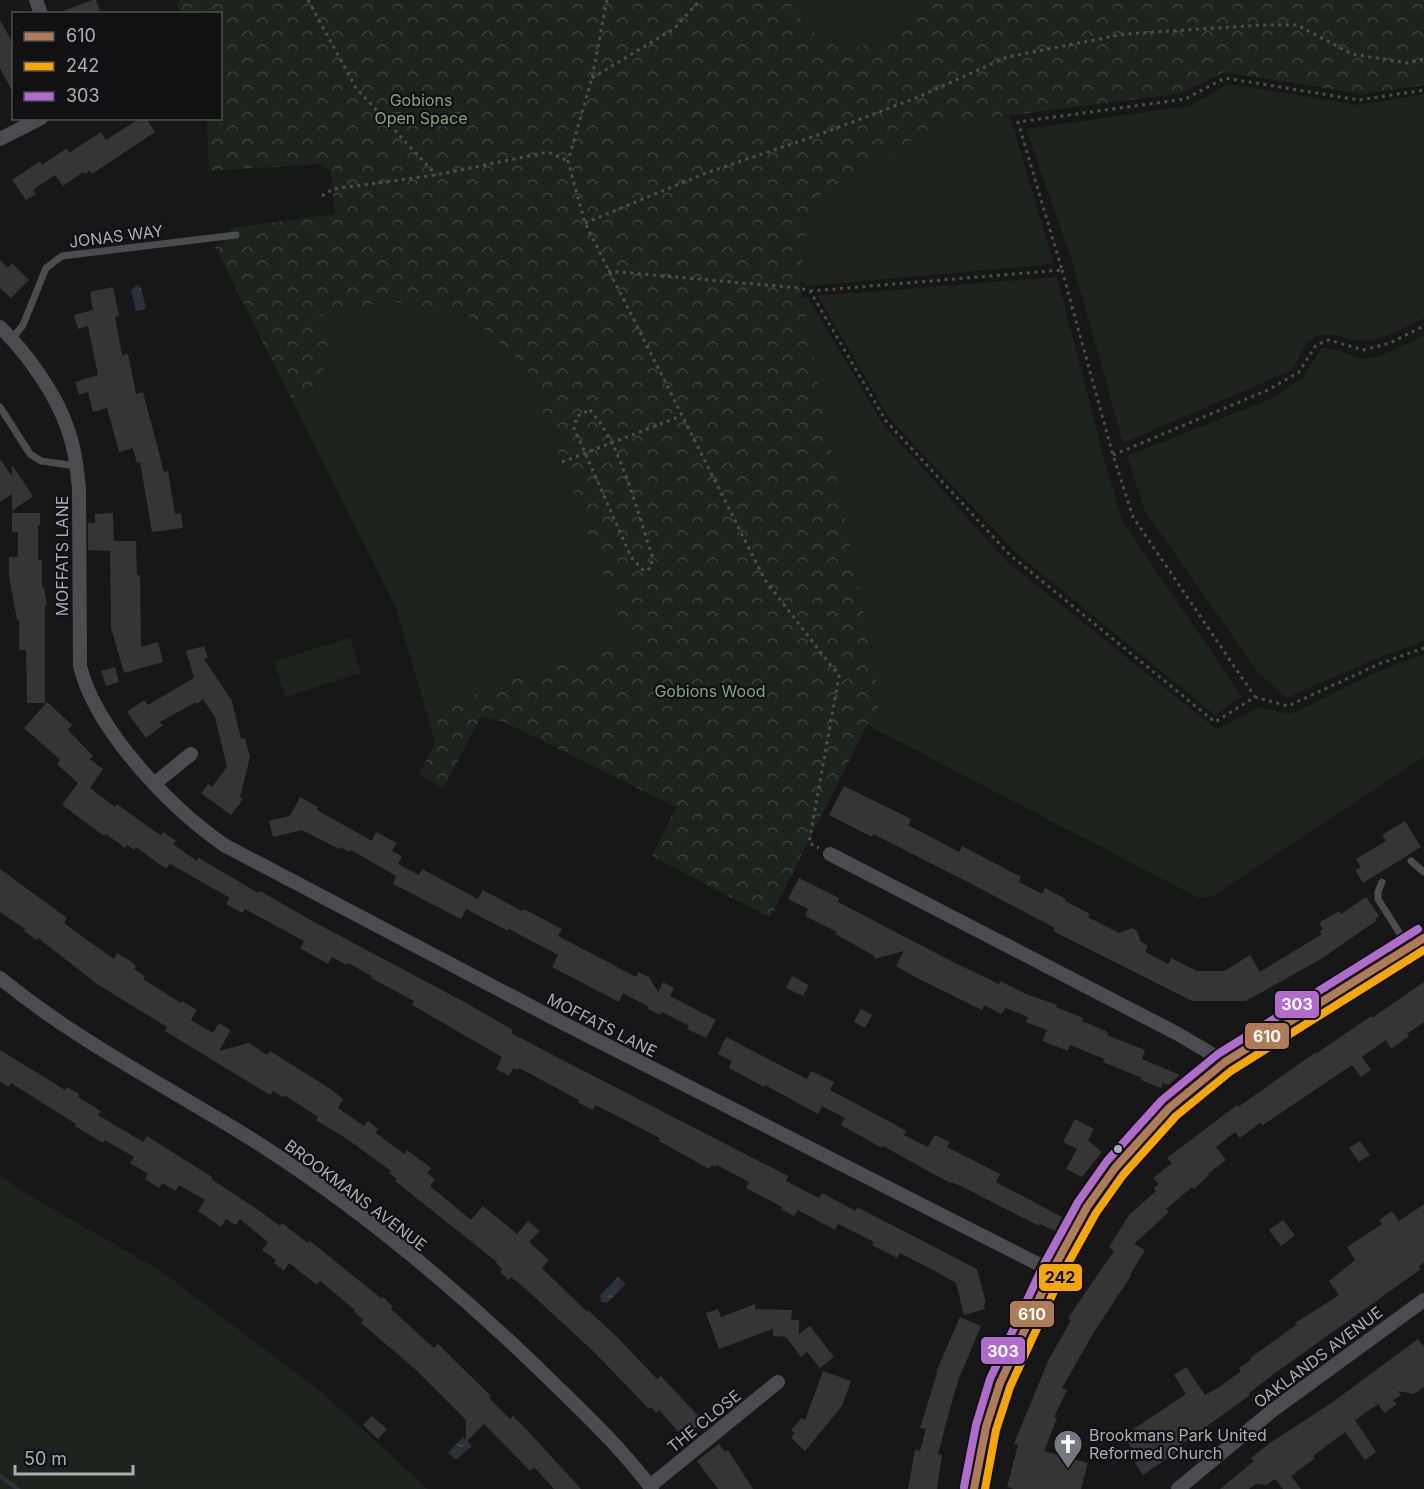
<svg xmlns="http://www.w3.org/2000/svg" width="1424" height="1489" font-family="Inter,sans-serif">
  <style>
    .grass { fill: #1d241e }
    .forest { fill: url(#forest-crowns) }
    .water { fill: url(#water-ripples) }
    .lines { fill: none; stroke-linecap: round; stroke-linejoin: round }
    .stream { stroke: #2a3239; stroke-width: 4.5 }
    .building { fill: #353536 }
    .path { stroke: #4d4e52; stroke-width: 3; stroke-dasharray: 3 4.5; stroke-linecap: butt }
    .service { stroke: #4b4c50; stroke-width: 7 }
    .minor { stroke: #4b4c50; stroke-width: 14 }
    .tertiary { stroke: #4b4c50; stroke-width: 18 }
    .bus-1-casing { stroke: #111113; stroke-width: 12 }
    .bus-2-casing { stroke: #111113; stroke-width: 12 }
    .bus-3-casing { stroke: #111113; stroke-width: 12 }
    .bus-1 { stroke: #b07c57; stroke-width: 8 }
    .bus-2 { stroke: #f7a600; stroke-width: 8 }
    .bus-3 { stroke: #b06ccc; stroke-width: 8 }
    .bus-dot { fill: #a8adb8; stroke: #111113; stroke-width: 2 }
    .labels { text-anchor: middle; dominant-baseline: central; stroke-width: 4.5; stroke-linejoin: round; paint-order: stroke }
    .park-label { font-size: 16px; fill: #7fa381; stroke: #111113 }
    .street-label { font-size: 16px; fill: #a8adb8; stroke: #111113 }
    .poi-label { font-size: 16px; fill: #a8adb8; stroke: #111113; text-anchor: start }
    .line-badge { stroke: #111113; stroke-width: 2 }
    .badge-label { font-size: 16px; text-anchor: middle; font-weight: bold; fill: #fff }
    .pale-badge-label { font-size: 16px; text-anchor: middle; font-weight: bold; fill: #111 }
  </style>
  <defs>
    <pattern id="forest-crowns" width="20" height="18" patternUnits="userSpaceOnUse" patternTransform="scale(1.5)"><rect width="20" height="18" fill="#1d241e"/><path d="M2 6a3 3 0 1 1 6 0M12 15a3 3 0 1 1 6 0" fill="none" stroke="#3b413d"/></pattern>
    <pattern id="water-ripples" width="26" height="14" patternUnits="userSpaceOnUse" patternTransform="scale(1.5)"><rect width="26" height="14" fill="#2a3239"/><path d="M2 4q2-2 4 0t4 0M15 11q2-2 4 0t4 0" fill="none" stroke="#464d54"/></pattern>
  </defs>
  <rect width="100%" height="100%" fill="#171717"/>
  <path class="grass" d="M792,0H928L884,41L842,50L814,33L790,7Z
    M1228,84L1359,105L1424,94V318C1405,327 1384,340 1362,341C1355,341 1346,338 1339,336C1309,329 1305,346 1292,370L1123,443L1073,264L1026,129L1189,106Z
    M1010,116L1054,264L807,286L800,279L809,202L937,125Z
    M1057,277L1104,459L1123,522L1242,697L1215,715L1014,551L889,418L818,296Z
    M808,297L882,423L1006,561L1216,729L1257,708L1291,714L1381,670L1424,654V757L1213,896L1199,898L867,725L881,702L802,298Z
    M390,301L468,316L526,366L629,644L494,683L429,721L395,605L291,399L319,384L313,317Z
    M1424,335V641L1375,659L1286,698L1257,671L1145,511L1127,456L1270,399L1303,378L1321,348C1340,348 1346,355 1362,359C1375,361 1411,342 1424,335Z
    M350,638L361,673L285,697L274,661Z
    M0,1175L22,1191L161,1271L319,1390L428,1489H0Z"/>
  <path class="forest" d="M179,0H792L791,7L814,33L842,50L884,41L928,0H1424V85L1362,94L1224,72L1183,93L937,125L809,202L800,288L881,703L867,725L770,918L652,856L676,807L502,721L481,717L443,789L419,774L435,743L429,721L494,683L629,644L526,366L468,316L390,301L314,317L330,346L319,384L291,399L215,247L224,244L231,228L335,214L331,172L320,164L209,171L207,119L220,118V14L181,13L177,5Z"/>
  <path class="water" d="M137,285L141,288L146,308L136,311L131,290Z
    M618,1277L626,1284L608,1302H601L600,1295Z
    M463,1437L471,1445V1447L456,1460L448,1453Z"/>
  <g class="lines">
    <path class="stream" d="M0,1476L18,1489"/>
  </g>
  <path class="building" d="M93,0H96L101,14H60V12Z
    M0,20L14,45V95L0,68Z
    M140,118H146L155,132L92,174L90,171L84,174L83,172L63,186L55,175L33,190L36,194L26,200L12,180L40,161L42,165L67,148L69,153L101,132L106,140Z
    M0,260L8,268L12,263L29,280L11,298L0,288Z
    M113,287L119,316L115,317L122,355L128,354L136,394L143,392L164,472L168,471L175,514L181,513L183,528L152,532L140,462L137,463L133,448L119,452L107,408L93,412L88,392L79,395L75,382L98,375L88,326L78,329L74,315L93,310L90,292Z
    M0,459L12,476V465L33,496L12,511V494L0,502Z
    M12,513H40V525H38V560H42V587H44L47,606H45V703H27L26,650H19V620H17L9,576V557H18V532H12Z
    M113,513L114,541H136L137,575H140L141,647L158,642L163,662L124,673L111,628L110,551L88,550V523H95V514Z
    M204,646L208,658L204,659L232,701L241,739L245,738L250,757L240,797L243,799L231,815L201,793L208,784L212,787L227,767L215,717L203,699L197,704L196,702L160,722L163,725L146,738L127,712L144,700L148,705L194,678L186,651Z
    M115,667L119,682L106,686L101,671Z
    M47,702L72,725L68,730L93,756L90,759L103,769L90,788L115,807L117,804L154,831L161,835L163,832L176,841L173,844L197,861L199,858L258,893L260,891L314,922L468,1004L513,1030L511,1033L549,1053L788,1176L786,1181L819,1198L822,1193L856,1211L857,1207L977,1269L986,1303L984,1304L985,1309L964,1315L956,1283L929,1268L900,1253L897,1258L872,1245L874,1242L838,1224L835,1230L798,1210L794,1216L781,1209L782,1207L746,1188L749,1182L717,1165L716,1167L712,1165L709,1169L659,1141L660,1138L595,1105L593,1110L577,1102L579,1100L519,1068L518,1070L513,1068L509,1076L496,1069L502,1057L412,1005L414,1001L371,978L372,976L348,963L346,965L332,957L328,964L300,948L304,941L245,909L242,913L226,904L230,898L170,864L166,869L136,847L134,850L127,845L125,848L106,834L104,836L62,805L78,783L57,764L60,760L24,728Z
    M844,786L911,819L908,825L959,852L962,846L1021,877L1019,882L1042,894L1045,888L1066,899L1065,901L1090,914L1088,917L1119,933L1132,928L1137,931L1141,942L1148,946L1145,952L1168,964L1171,958L1197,971H1224L1250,955L1260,972L1322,934L1320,932L1323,929L1319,923L1339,911L1341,914L1366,897L1379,916L1375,919L1376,921L1321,959L1246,1001H1192L1053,931L1055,928L964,880L873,834L872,837L829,815Z
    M300,797L318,807L317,810L372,841L376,832L397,843L392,851L402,856L398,864L419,875L422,869L478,899L483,890L522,911L524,909L562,929L558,936L602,959L636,977L638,972L649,977L658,992L663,982L674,988L670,996L716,1020L706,1038L687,1029L689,1026L662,1012L660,1015L648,1009L649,1007L623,993L619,1002L552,967L558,955L509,929L508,931L466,909L461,919L393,884L396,876L351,850L350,852L340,847L339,849L302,830L273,837L269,821L290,816Z
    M1405,821L1421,847L1363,883L1355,870L1361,867L1356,859L1386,841L1382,835Z
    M0,869L67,918L64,923L87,940L114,959L117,953L132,962L136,966L134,969L145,976L143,979L181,1003L182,1001L197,1010L191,1020L213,1033L219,1023L231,1030L219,1051L249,1043L267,1055L270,1051L329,1088L343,1099L338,1108L364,1126L368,1121L378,1129L376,1133L404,1154L407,1150L431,1168L427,1173L435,1180L430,1186L471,1220L483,1206L517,1234L528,1221L540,1231L529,1242L549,1260L542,1268L587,1312L588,1310L617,1337L657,1379L661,1376L703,1421L684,1438L659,1410L656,1413L651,1407L649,1409L594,1352L527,1290L511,1277L509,1280L500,1272L502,1269L496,1263L497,1262L395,1181L397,1179L389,1173L391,1171L347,1139L316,1120L318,1117L286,1096L283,1097L273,1091L270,1095L165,1031L167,1027L97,984L38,938L36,940L24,931L25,929L0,912Z
    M799,878L839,898L838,902L955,963L999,984L1000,981L1026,994L1057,1005L1056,1007L1083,1018L1082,1021L1108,1032L1107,1035L1145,1050L1142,1059L1180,1075L1168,1085L1163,1083L1161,1088L1141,1080L1142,1078L1103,1062L1104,1059L1070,1045L1068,1051L1042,1041L1047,1030L1026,1022L1028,1017L1006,1008L1001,1014L984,1005L982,1010L915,977L896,966L904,951L875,959L873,955L835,934L837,932L805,916L808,909L788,899Z
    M792,976L809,985L803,996L786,988Z
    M1424,982V1022L1407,1034L1409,1036L1391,1049L1386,1040L1362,1057L1371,1070L1361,1077L1352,1065L1263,1125L1260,1123L1240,1138L1235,1132L1216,1147L1226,1160L1208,1174L1209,1175L1194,1189L1192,1187L1166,1209L1169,1212L1134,1244L1145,1250L1130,1275L1131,1276L1094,1332L1062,1388L1067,1390L1054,1417L1057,1418L1044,1451L1088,1463L1081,1489H1014L1007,1487L1018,1445L1014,1444L1048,1361L1071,1320L1068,1318L1114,1251L1109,1247L1129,1215L1156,1191L1154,1188L1159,1184L1153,1178L1172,1163L1167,1158L1237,1105L1238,1107L1316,1052L1317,1053L1371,1016L1372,1018Z
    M861,1009L872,1015L865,1028L854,1022Z
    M726,1037L807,1079L811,1071L834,1082L830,1090L894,1124L906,1131L904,1135L928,1147L935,1135L950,1142L947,1147L1000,1174L996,1182L1062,1217L1055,1231L1040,1224L1039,1226L961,1186L951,1182L950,1183L883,1146L882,1148L841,1125L845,1118L822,1106L818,1114L765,1085L764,1087L729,1068L732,1061L718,1054Z
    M0,1050L65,1090L67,1087L79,1094L78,1097L101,1111L98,1115L143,1142L147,1136L212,1177L211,1179L254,1207L280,1226L282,1223L308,1243L310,1241L382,1299L383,1297L393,1307L391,1309L434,1348L438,1344L491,1396L489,1398L510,1419L513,1416L528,1431L581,1489H554L534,1467L530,1471L484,1424L466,1442V1420L415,1369L361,1323L363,1320L354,1312L355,1310L320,1281L317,1285L289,1263L284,1271L274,1263L276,1260L262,1250L268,1242L240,1219L236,1225L226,1219L221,1227L198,1211L205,1200L179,1185L176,1191L162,1183L159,1188L145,1179L148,1174L130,1163L134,1157L105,1140L103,1143L75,1126L76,1124L11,1083L8,1087L0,1081Z
    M1075,1119L1094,1129L1088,1140L1102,1152L1082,1177L1066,1169L1077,1149L1063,1142Z
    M1360,1141L1370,1155L1359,1162L1349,1148Z
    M1424,1204V1262L1419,1266L1421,1269L1278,1371L1249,1393L1250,1395L1178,1447L1180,1450L1143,1475L1135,1463L1140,1459L1123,1436L1186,1394L1174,1375L1186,1367L1205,1395L1218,1388L1241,1371L1239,1368L1251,1360L1250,1358L1296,1325L1295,1323L1339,1295L1329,1281L1355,1260L1347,1247L1382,1224L1379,1220L1392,1211L1399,1221Z
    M1283,1220L1295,1235L1281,1246L1269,1230Z
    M755,1304V1309L792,1310L791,1320H799V1334L810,1326L834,1357L820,1368L807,1352L801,1357L786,1337L773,1336V1329L719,1349L706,1313L718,1309L721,1317Z
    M960,1317L981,1326L958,1381L949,1412L938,1454L942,1455L937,1489H908L915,1450L920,1451L926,1429L920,1428L937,1373L936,1372Z
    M1418,1339L1424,1347V1387L1414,1394L1398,1391L1401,1395L1393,1400L1397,1404L1384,1413L1378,1404L1355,1420L1376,1452L1365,1460L1345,1432L1313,1456L1315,1458L1291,1476L1301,1489H1283L1275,1479L1266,1485L1256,1484L1249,1489H1220L1254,1461L1251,1458L1270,1443L1330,1404Z
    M823,1371L851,1381L842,1406L805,1451L791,1438L795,1433L791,1430L802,1418L805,1420Z
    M372,1416L387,1429L378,1439L363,1425Z
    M719,1444L725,1452L728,1450L753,1489H718L697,1461Z"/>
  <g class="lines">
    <path class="path" d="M308,0L356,88L436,175
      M607,0L592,78L568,161L585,223L765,580L839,676L809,843L819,848
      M592,78L675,28L700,0
      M322,196L333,189L436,175L548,152L568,161
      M585,223L706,173L818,135L916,98L1007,57L1125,34L1262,25H1297L1352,54L1407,63L1424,59
      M1062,270L1113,455L1133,517L1255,697
      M608,271L800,288L810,291L886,421L1010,555L1215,722L1255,697L1288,706L1379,664L1424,648
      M810,291L1062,270L1018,122L1185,99L1225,78L1359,100L1424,90
      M590,410C622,446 636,509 652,555L651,568L644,571L631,557L574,428L577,416Z
      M1113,455L1268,390L1299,372L1316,345L1329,340L1363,350L1390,343L1424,326
      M562,462L681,416"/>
    <path class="service" d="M12,339L23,325L46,268L62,256L236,235
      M0,407L30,454L41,461L76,466
      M1411,861L1424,872
      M1382,882L1378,892V899L1407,945"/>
    <path class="minor" d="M36,0L41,14
      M0,139L41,118
      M0,327C26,352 57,395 68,430C75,449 77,469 79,489L80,666C96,731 170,807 224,845L557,1020L1052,1271
      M154,784L191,754
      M830,854L1178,1034L1225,1062
      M0,978C78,1042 168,1087 253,1140C356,1205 452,1285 540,1370C578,1407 620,1446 652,1489
      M650,1486L778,1382
      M1178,1489L1273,1410L1424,1300"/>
    <path class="tertiary" d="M974,1489L986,1427L1000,1383L1052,1271L1087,1207L1115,1168L1169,1108L1225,1062L1424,938"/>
    <g class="bus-1-casing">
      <path id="bus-1" d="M974,1489L986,1427L1000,1383L1052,1271L1087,1207L1115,1168L1169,1108L1225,1062L1424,938"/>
    </g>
    <g class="bus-2-casing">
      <path id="bus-2" d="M985,1489L996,1430L1010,1387L1061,1276L1096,1213L1123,1175L1176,1116L1231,1071L1424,950"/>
    </g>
    <g class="bus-3-casing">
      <path id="bus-3" d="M964,1487L976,1425L990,1379L1043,1266L1078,1202L1107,1161L1162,1100L1218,1054L1418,929"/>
    </g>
    <use href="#bus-1" class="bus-1"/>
    <use href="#bus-2" class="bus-2"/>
    <use href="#bus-3" class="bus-3"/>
  </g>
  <defs>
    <g id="church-pin" transform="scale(1.5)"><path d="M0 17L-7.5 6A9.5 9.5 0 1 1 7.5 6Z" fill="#757880" stroke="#111113"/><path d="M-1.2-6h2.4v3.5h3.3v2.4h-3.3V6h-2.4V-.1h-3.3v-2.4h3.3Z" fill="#fff"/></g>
  </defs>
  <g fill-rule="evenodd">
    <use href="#church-pin" x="1068" y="1444"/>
  </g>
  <circle class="bus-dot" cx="1118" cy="1149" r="5"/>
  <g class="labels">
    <g class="park-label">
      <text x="421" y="100">Gobions<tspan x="421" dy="18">Open Space</tspan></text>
      <text x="710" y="691">Gobions Wood</text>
    </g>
    <g class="street-label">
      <text transform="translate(116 236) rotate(-7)">JONAS WAY</text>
      <text transform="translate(62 556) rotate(-90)">MOFFATS LANE</text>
      <text transform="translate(602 1025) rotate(27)">MOFFATS LANE</text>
      <text transform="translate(356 1195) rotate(37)">BROOKMANS AVENUE</text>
      <text transform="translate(1318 1357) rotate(-37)">OAKLANDS AVENUE</text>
      <text transform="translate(704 1421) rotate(-39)">THE CLOSE</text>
    </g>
    <g class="poi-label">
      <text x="1089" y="1435">Brookmans Park United<tspan x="1089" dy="18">Reformed Church</tspan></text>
    </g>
  </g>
  <g class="line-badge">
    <rect x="1274" y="990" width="46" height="29" rx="6" fill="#b06ccc"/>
    <rect x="1244" y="1022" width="46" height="28" rx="6" fill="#b07c57"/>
    <rect x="1038" y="1263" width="45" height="29" rx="6" fill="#f7a600"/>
    <rect x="1009" y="1300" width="46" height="28" rx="6" fill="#b07c57"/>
    <rect x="980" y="1336" width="46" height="29" rx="6" fill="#b06ccc"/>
  </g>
  <g class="badge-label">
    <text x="1297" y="1010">303</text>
    <text x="1267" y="1042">610</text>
    <text x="1032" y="1320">610</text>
    <text x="1003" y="1357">303</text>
  </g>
  <g class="pale-badge-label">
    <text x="1060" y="1283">242</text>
  </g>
  <rect x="12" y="12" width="210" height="108" fill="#111113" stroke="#4d4f55" stroke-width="1.5"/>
  <rect x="24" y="32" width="30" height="9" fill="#b07c57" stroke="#4d4f55" stroke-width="1.5"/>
  <text x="66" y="42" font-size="18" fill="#a8adb8">610</text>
  <rect x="24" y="62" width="30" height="9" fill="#f7a600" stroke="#4d4f55" stroke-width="1.5"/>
  <text x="66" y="72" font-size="18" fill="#a8adb8">242</text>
  <rect x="24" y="92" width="30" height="9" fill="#b06ccc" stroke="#4d4f55" stroke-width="1.5"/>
  <text x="66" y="102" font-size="18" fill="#a8adb8">303</text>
  <path d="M15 1465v9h118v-9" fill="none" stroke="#a8adb8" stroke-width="3"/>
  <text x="24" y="1465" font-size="18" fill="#a8adb8" stroke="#111113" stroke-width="4.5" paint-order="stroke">50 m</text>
</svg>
